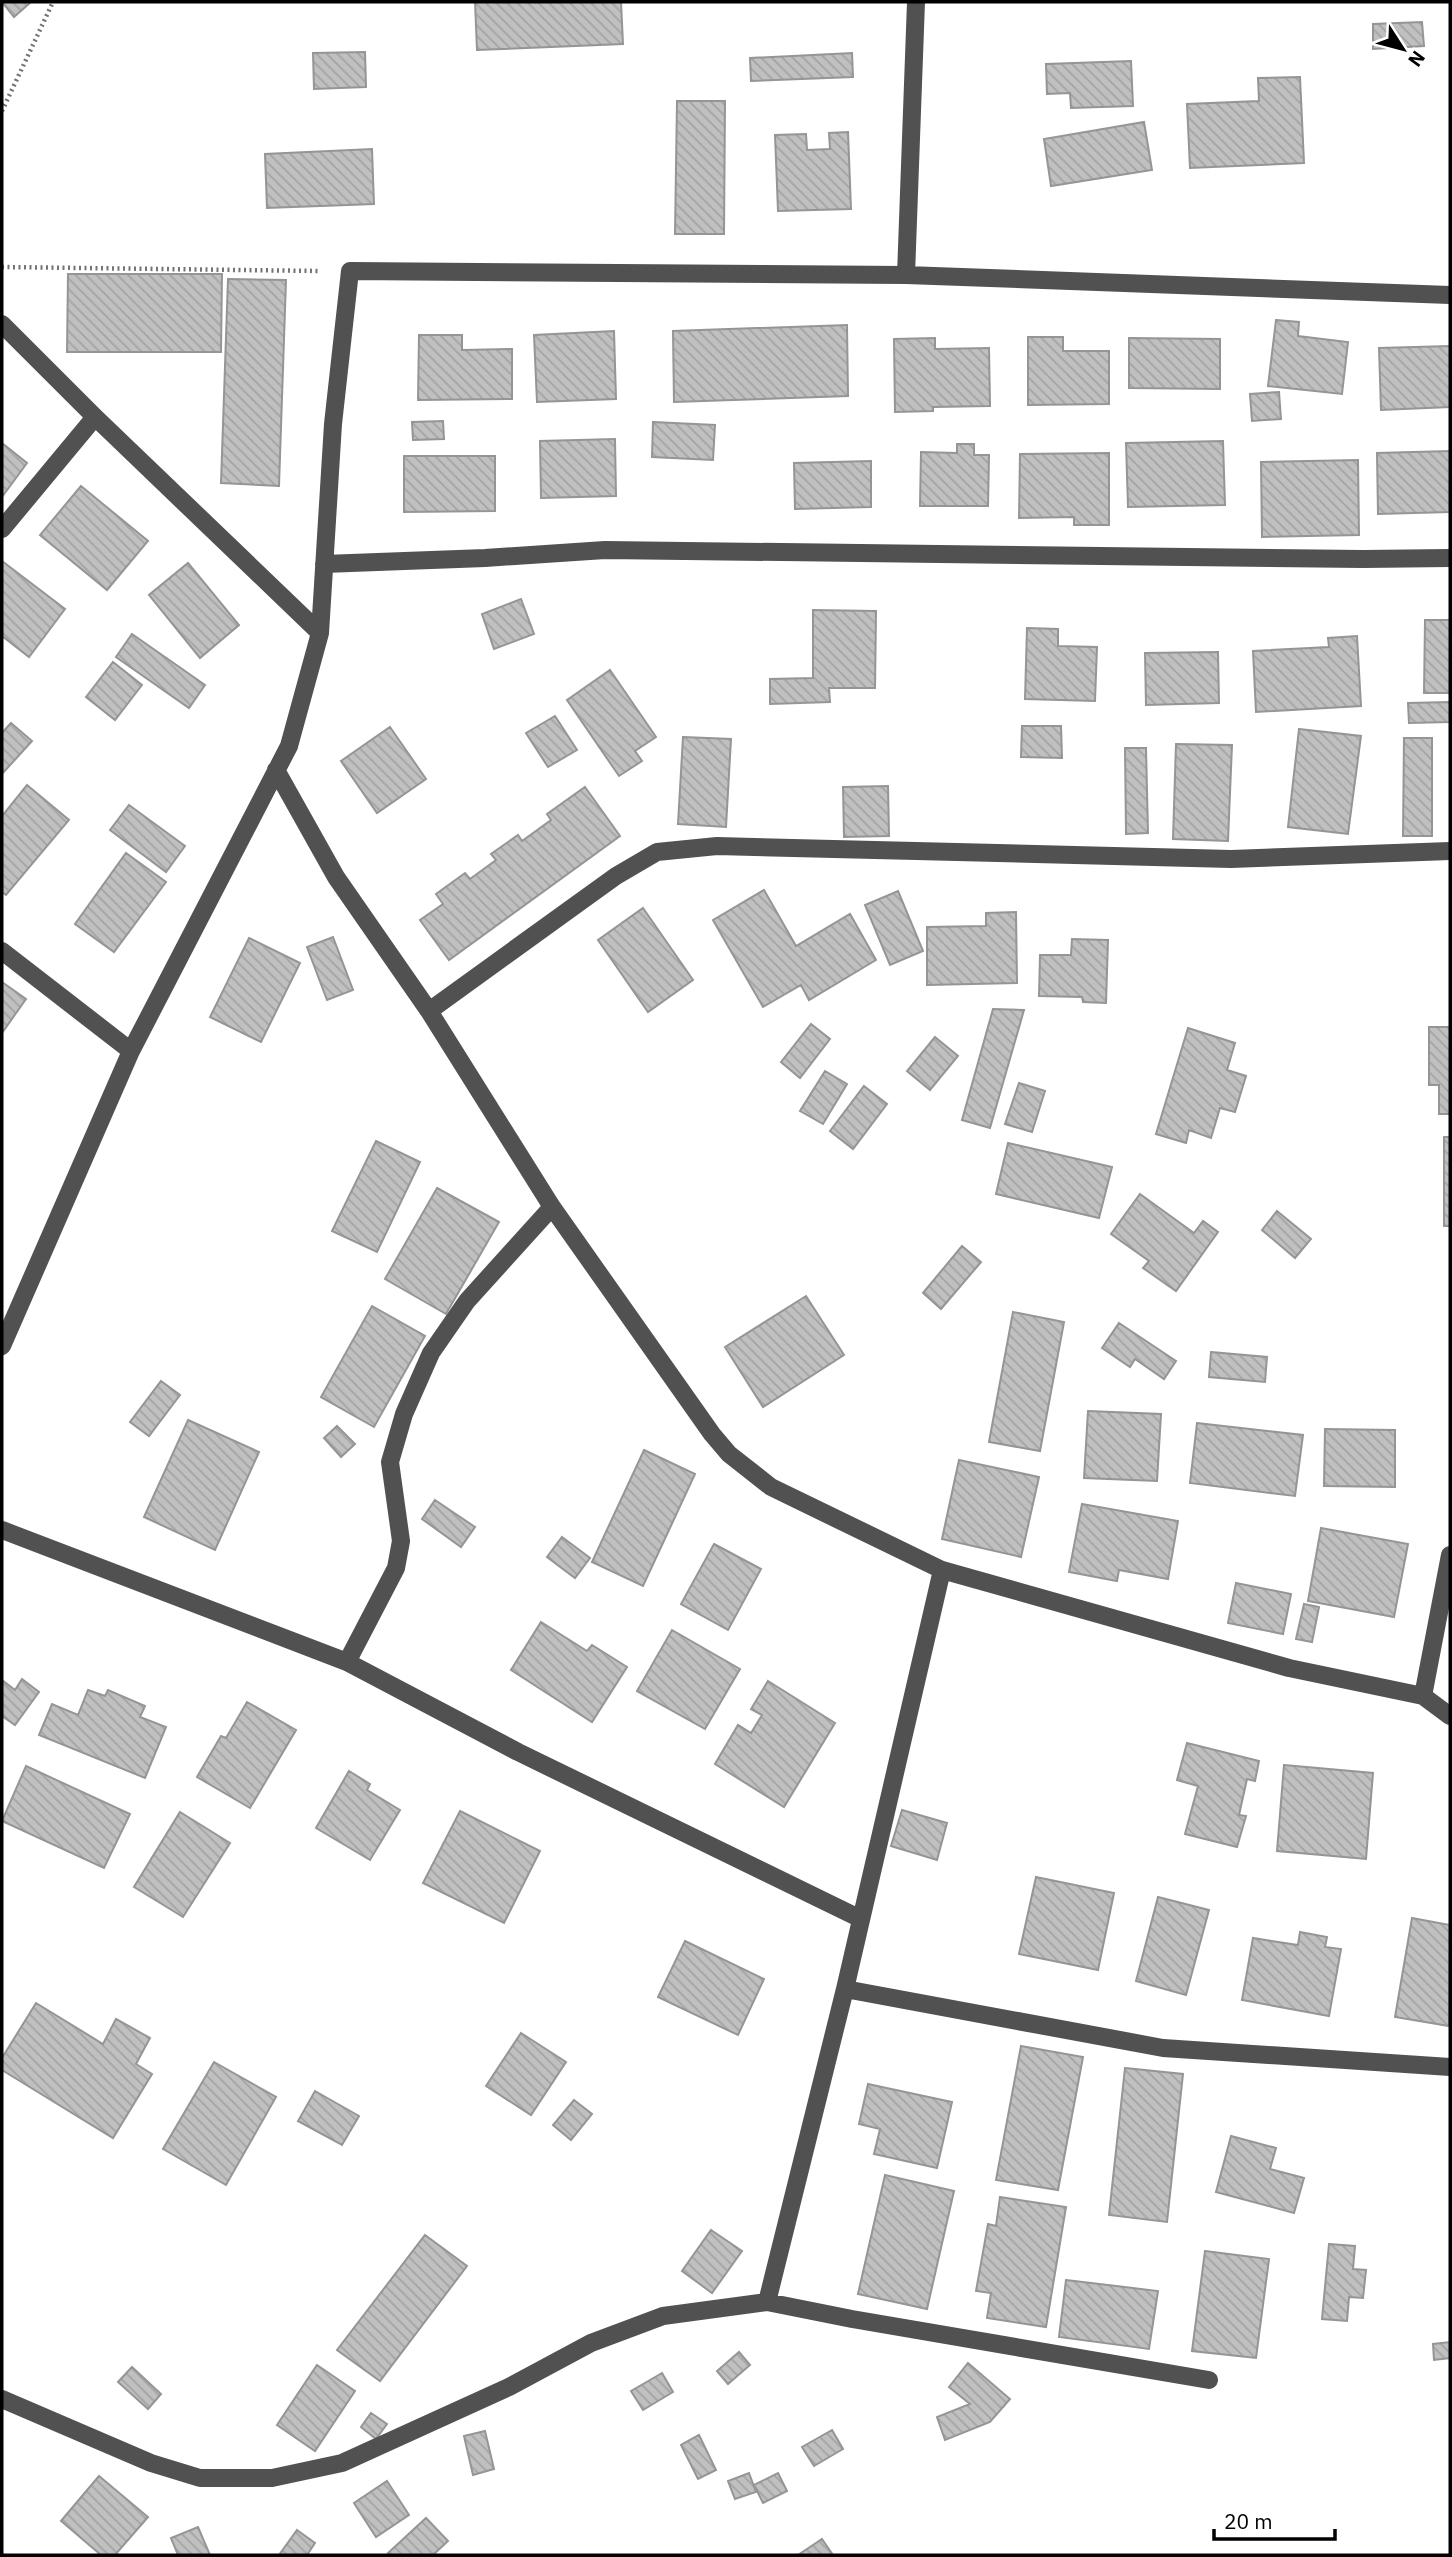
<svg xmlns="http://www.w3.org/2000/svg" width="1452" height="2557" font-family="'IBM Plex Sans',sans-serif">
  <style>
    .building { fill: url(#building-back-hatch); stroke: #959595; stroke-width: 2 }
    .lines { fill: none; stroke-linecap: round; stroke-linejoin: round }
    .path { stroke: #737373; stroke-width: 4.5; stroke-dasharray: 2 3.5; stroke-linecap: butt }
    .minor { stroke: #515151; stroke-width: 18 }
  </style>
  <defs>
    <pattern id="building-back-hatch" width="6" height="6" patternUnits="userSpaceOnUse" patternTransform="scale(1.75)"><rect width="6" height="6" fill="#c0c0c0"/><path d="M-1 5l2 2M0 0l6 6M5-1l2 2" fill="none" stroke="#a3a3a3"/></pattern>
  </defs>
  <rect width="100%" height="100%" fill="#fff"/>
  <path class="building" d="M2,2H31L14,17Z
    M475,2H621L623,44L477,50Z
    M1422,22L1424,46L1373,49V24Z
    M365,52L366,87L314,89L313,53Z
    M852,53L853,77L751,81L750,58Z
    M1131,61L1133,106L1071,108L1070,93L1047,94L1046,64Z
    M1300,77L1304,163L1190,168L1187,104L1259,101L1258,78Z
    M677,101H725L724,234H675Z
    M1144,122L1152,170L1051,186L1044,139Z
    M848,132L851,209L778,211L775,135L806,134L807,150L830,149L829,133Z
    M372,149L374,204L267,208L265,154Z
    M68,274H222L221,352H67Z
    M228,279L286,280L279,486L221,483Z
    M1276,320L1299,322L1298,336L1348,342L1342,394L1268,386Z
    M847,325L848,396L674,402L673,331Z
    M614,331L616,399L537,402L534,335Z
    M419,335H462V350L512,349V399L418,400Z
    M1028,337H1063V351H1109V404L1028,405Z
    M935,338V349L989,348L990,406L933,407V411L895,412L894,339Z
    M1129,338L1220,339V389L1129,388Z
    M1450,346V407L1381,410L1379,348Z
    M1279,392L1281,419L1252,421L1250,394Z
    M443,421L444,439L413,440L412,422Z
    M653,422L715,425L713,460L652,457Z
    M615,439L616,496L541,498L540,441Z
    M1223,441L1225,505L1128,507L1126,443Z
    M2,443L27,463L2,497Z
    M957,444H974V455H989L988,506H920L921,452L957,453Z
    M1450,451V512L1378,514L1377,453Z
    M1109,453V525H1074V517L1019,518L1020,454Z
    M404,456H495V511L404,512Z
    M1358,460L1359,535L1262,537L1261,462Z
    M871,461V507L795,509L794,463Z
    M81,486L148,541L107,590L40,535Z
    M2,561L65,609L29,657L2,636Z
    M188,563L239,625L200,658L149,595Z
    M521,599L534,634L494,649L482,614Z
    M813,610L876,611L875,688H829L830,702L770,704V679L813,678Z
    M1425,620H1450V693H1424Z
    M1027,628L1058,629V646L1097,647L1095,701L1025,699Z
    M132,634L205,685L189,708L116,657Z
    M1357,636L1361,706L1256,712L1253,651L1329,647L1328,638Z
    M1218,652L1219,703L1146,705L1145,653Z
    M113,662L142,685L115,720L86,697Z
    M610,670L656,737L635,751L642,761L619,776L567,700Z
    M1450,702V722L1409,723L1408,703Z
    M555,716L577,750L548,767L526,733Z
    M11,723L32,741L2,774V733Z
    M1022,726H1061L1062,758L1021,757Z
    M390,727L426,779L377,813L341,761Z
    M1299,729L1361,736L1348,834L1288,827Z
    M683,737L731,739L726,827L678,824Z
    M1404,738H1432V836H1403Z
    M1176,744L1232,745L1228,841L1173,839Z
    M1125,748H1146L1148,833L1126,834Z
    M27,785L69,820L6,895L2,892V816Z
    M888,786L889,836L844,837L843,787Z
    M585,787L620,836L449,960L420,920L443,904L436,894L465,873L470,879L496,860L491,854L518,835L522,841L551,820L547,814Z
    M129,805L185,846L166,872L110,830Z
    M126,853L166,882L114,952L75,924Z
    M764,890L796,946L850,914L876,960L809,1000L801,985L763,1007L713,920Z
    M898,891L923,951L890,965L865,905Z
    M643,908L693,980L648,1012L598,940Z
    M1016,912L1017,983L927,985V927L986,926V913Z
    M333,937L353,990L327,1000L307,947Z
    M249,938L300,963L261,1042L210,1017Z
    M1072,939L1108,940L1106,1003L1083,1002L1082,997L1039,996L1040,955H1071Z
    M2,982L26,999L2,1033Z
    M993,1009L1024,1010L990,1128L962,1120Z
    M811,1024L830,1039L800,1078L781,1062Z
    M1429,1027H1450V1114H1439V1085H1429Z
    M1188,1028L1235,1043L1227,1070L1246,1076L1235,1112L1220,1108L1211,1138L1189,1130L1186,1143L1156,1134Z
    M935,1037L958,1056L930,1090L907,1071Z
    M825,1071L847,1084L823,1124L800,1111Z
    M1019,1083L1045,1091L1032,1132L1005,1124Z
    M864,1086L887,1104L853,1149L830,1131Z
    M1444,1137H1450V1226H1444Z
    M376,1141L420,1162L377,1252L332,1231Z
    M1008,1143L1112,1167L1099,1218L996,1194Z
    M437,1188L499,1222L446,1314L385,1279Z
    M1140,1194L1194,1233L1203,1221L1218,1232L1176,1291L1143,1268L1149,1261L1111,1234Z
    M1277,1211L1311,1239L1295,1258L1262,1230Z
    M962,1246L981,1262L941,1309L923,1293Z
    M806,1296L844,1355L763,1407L725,1347Z
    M372,1306L425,1336L374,1427L321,1397Z
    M1013,1312L1064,1322L1040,1451L989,1442Z
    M1119,1323L1176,1361L1164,1379L1135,1359L1130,1367L1102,1348Z
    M1211,1352L1267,1357L1265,1382L1209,1377Z
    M161,1381L180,1395L149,1436L130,1422Z
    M1088,1411L1161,1414L1157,1481L1084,1478Z
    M188,1420L259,1452L215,1550L144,1517Z
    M1197,1423L1303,1435L1295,1496L1190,1483Z
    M337,1426L355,1444L341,1457L324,1438Z
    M1325,1429L1395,1430V1487L1324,1486Z
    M644,1450L695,1474L643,1586L592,1562Z
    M959,1460L1039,1477L1021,1557L942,1539Z
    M435,1500L475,1527L461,1547L422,1519Z
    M1082,1504L1178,1521L1168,1579L1119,1570L1117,1581L1069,1572Z
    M1321,1528L1408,1544L1394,1617L1308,1601Z
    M562,1537L590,1558L575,1578L547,1557Z
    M714,1544L761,1569L728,1630L681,1604Z
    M1236,1583L1291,1594L1283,1634L1228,1623Z
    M1304,1604L1319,1607L1312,1642L1296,1639Z
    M541,1622L587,1651L592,1645L627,1667L592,1722L511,1670Z
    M672,1630L740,1669L705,1729L637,1691Z
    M22,1679L39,1692L15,1725L2,1716V1680L15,1690Z
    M768,1681L835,1723L784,1807L715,1764L738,1725L751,1733L762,1715L751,1709Z
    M88,1690L105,1696L108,1690L145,1706L140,1717L166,1727L145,1778L39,1735L52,1704L78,1715Z
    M247,1702L296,1730L250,1808L197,1777L221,1736L226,1738Z
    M1187,1743L1259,1761L1255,1781L1247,1779L1239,1815L1246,1816L1237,1847L1185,1834L1198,1786L1177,1780Z
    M1284,1765L1373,1773L1366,1859L1277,1851Z
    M26,1766L130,1814L104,1868L2,1821Z
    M349,1771L370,1784L367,1790L400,1810L370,1860L316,1828Z
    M902,1810L947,1823L937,1860L891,1846Z
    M460,1811L540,1851L504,1923L423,1883Z
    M180,1812L230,1843L183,1917L134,1887Z
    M1036,1877L1114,1893L1098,1970L1019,1954Z
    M1158,1897L1209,1910L1186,1995L1136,1981Z
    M1412,1918L1450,1925L1449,2026L1395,2017Z
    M1300,1932L1327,1937L1325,1947L1341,1949L1329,2016L1242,2000L1253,1938L1298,1945Z
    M685,1941L764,1979L738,2035L658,1997Z
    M36,2003L103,2044L116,2019L150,2038L136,2064L152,2074L113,2138L2,2070V2058Z
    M521,2033L566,2062L531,2115L486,2086Z
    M1021,2046L1083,2057L1058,2190L996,2180Z
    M214,2062L276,2097L226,2185L163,2149Z
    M1125,2068L1183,2074L1167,2222L1109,2215Z
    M868,2084L952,2102L937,2168L874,2154L880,2129L859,2124Z
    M315,2091L359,2116L342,2145L298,2121Z
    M574,2100L592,2114L571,2140L553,2125Z
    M1231,2136L1276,2148L1270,2169L1304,2178L1294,2213L1216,2192Z
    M885,2175L954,2191L927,2309L858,2294Z
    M1000,2197L1066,2207L1046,2327L987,2318L991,2293L976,2291L988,2224L996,2226Z
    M711,2230L742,2251L712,2293L682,2271Z
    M425,2235L467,2266L380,2381L337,2350Z
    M1329,2244L1355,2246L1353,2269L1366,2270L1363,2298L1349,2297L1347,2321L1322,2319Z
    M1205,2251L1269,2259L1256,2358L1192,2351Z
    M1066,2280L1158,2291L1149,2349L1059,2337Z
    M1450,2342V2358L1434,2360L1433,2344Z
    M739,2352L750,2365L728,2384L717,2371Z
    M968,2363L1010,2399L990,2422L945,2440L937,2417L970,2404L949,2387Z
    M317,2365L355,2391L315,2451L277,2425Z
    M132,2367L161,2394L148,2409L118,2382Z
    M662,2373L673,2392L643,2410L631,2391Z
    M371,2413L387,2424L376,2439L361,2427Z
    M832,2430L843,2449L814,2466L802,2447Z
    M485,2431L494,2469L473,2475L464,2436Z
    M699,2435L716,2470L698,2479L681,2445Z
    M749,2473L756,2492L735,2499L728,2481Z
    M778,2473L787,2491L763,2503L754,2485Z
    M99,2476L148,2517L115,2555H101L61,2521Z
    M387,2481L409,2515L376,2537L354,2503Z
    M426,2518L448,2541L433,2555H390L388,2553Z
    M198,2527L210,2555H178L171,2538Z
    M297,2530L315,2543L307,2555H279Z
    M822,2539L833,2555H798Z"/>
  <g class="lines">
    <path class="path" d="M2,111L53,2
      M2,267L321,271"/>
    <path class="minor" d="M906,275L916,2
      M2,324L95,417L320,633
      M2,529L95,417
      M324,564L485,558L605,550L1363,559L1450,558
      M276,770L336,877L429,1011L552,1207L712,1434L729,1454L771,1487L942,1570L1289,1668L1423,1696L1450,1716
      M2,951L131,1051
      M429,1011L616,876L657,852L717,846L1231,859L1450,851
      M2,1346L131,1051L289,746L320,633L333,424L350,271L906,275L1450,295
      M2,1530L347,1662L518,1752L861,1919
      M942,1570L845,1989L1163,2048L1450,2067
      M347,1662L396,1568L401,1541L390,1462L404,1414L431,1353L467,1301L552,1207
      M1423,1696L1450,1555
      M845,1989L767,2302L852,2319L1209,2380
      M2,2399L151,2463L200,2478H272L342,2463L509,2387L591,2343L663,2316L767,2302"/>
  </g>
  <rect width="1452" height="2557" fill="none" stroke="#000000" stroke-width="7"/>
  <g transform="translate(1403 49) rotate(126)" stroke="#ffffff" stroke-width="5" paint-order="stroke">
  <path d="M0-5L12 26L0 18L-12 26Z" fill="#000000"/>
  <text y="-10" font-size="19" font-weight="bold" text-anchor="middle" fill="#000000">N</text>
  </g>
  <path d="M1214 2529v10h121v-10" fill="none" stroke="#000000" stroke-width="3.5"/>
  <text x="1224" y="2529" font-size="21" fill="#000000" stroke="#ffffff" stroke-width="5" paint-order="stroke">20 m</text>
</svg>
